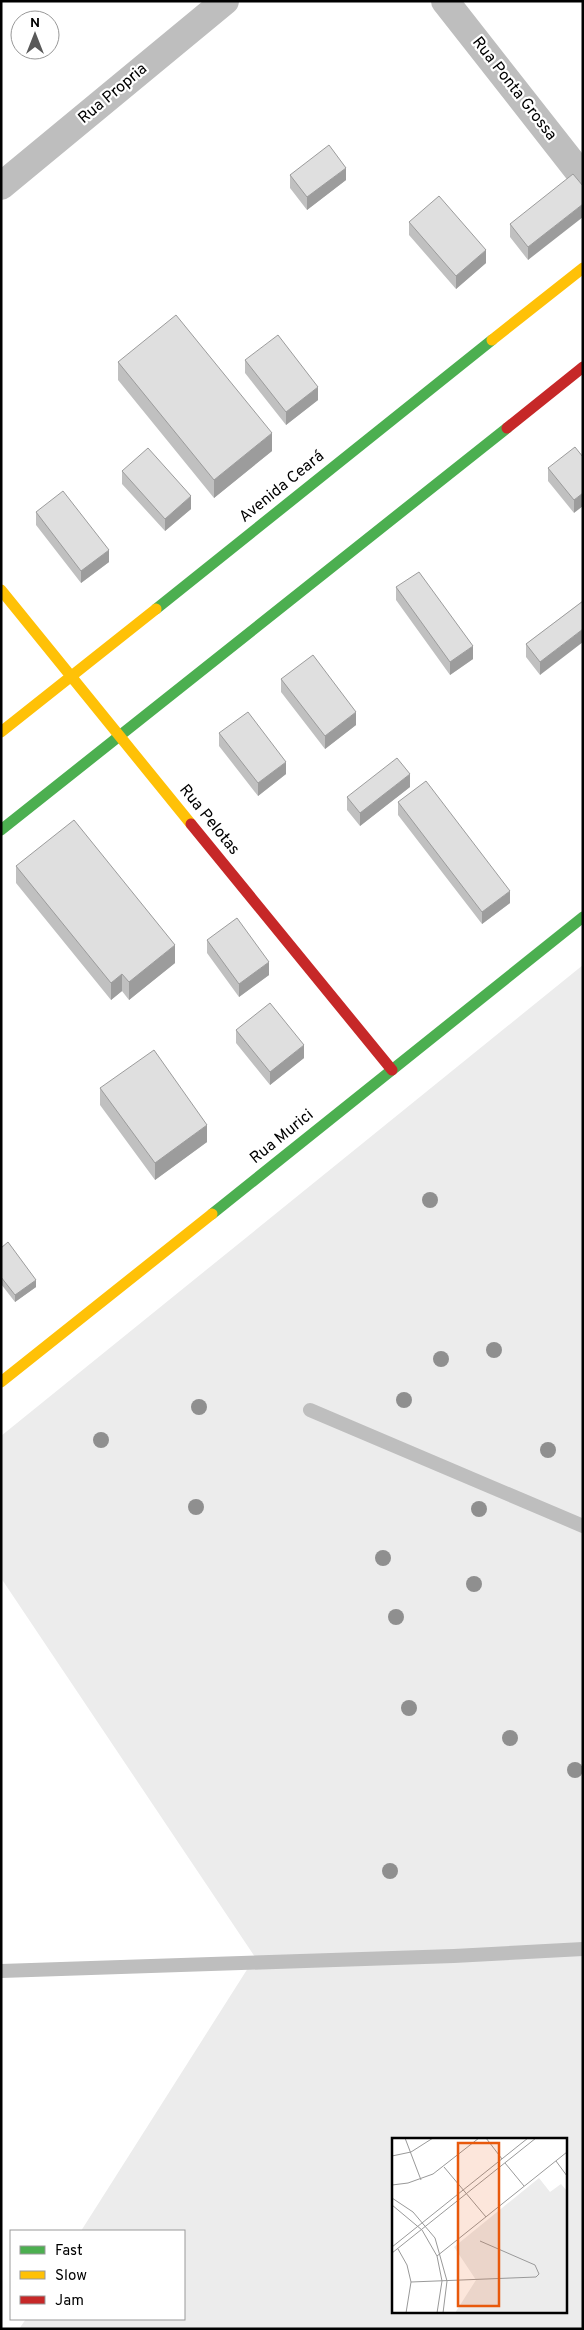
<svg xmlns="http://www.w3.org/2000/svg" width="584" height="2330" font-family="Overpass,sans-serif">
  <style>
    .green { fill: #ececec; fill-rule: evenodd }
    .lines { fill: none; stroke-linecap: round; stroke-linejoin: round }
    .lane { stroke: #bebebe; stroke-width: 14 }
    .street { stroke: #bebebe; stroke-width: 28 }
    .fast { stroke: #4caf50; stroke-width: 11 }
    .slow { stroke: #ffc107; stroke-width: 11 }
    .jam { stroke: #c62828; stroke-width: 11 }
    .tree { fill: #8f8f8f }
    .wall { fill: #c0c0c0 }
    .shaded-wall { fill: #9c9c9c }
    .building { fill: #dfdfdf; stroke: #9c9c9c }
    .labels { text-anchor: middle; dominant-baseline: central; stroke-width: 4.5; stroke-linejoin: round; paint-order: stroke }
    .street-label { font-size: 16px; fill: #000; stroke: #fff }
    .inset-road { fill: none; stroke: #999; stroke-width: 1 }
    .view { fill: #e8590c; fill-opacity: 0.15; stroke: #e8590c; stroke-width: 2.5 }
    .inset-edge { fill: none; stroke: #000; stroke-width: 2.5 }
  </style>
  <rect width="100%" height="100%" fill="#fff"/>
  <path class="green" d="M583,965V2329H19L26,2319H184V2231H81L255,1957L1,1578V1436ZM393,2139H565V2311H393Z"/>
  <g class="lines">
    <path class="lane" d="M310,1410L583,1526
      M1,1971L454,1956L583,1949"/>
    <path class="street" d="M445,1L583,177
      M1,186L225,1"/>
    <path class="fast" d="M156,609L492,340
      M1,830L507,428
      M212,1214L583,917"/>
    <path class="slow" d="M492,340L583,268
      M1,590L191,824
      M1,732L156,609
      M1,1382L212,1214"/>
    <path class="jam" d="M507,428L583,367
      M191,824L392,1070"/>
  </g>
  <g class="tree">
    <circle cx="430" cy="1200" r="8"/>
    <circle cx="494" cy="1350" r="8"/>
    <circle cx="441" cy="1359" r="8"/>
    <circle cx="404" cy="1400" r="8"/>
    <circle cx="199" cy="1407" r="8"/>
    <circle cx="101" cy="1440" r="8"/>
    <circle cx="548" cy="1450" r="8"/>
    <circle cx="196" cy="1507" r="8"/>
    <circle cx="479" cy="1509" r="8"/>
    <circle cx="383" cy="1558" r="8"/>
    <circle cx="474" cy="1584" r="8"/>
    <circle cx="396" cy="1617" r="8"/>
    <circle cx="409" cy="1708" r="8"/>
    <circle cx="510" cy="1738" r="8"/>
    <circle cx="575" cy="1770" r="8"/>
    <circle cx="390" cy="1871" r="8"/>
  </g>
  <path class="wall" d="M290,175L346,180L307,210L290,188Z
    M583,186L528,260L510,237V224Z
    M409,222L486,263L456,289L409,235Z
    M245,360L318,400L286,425L245,373Z
    M118,362L272,451L214,498L118,380Z
    M583,457L574,513L548,481V468Z
    M122,471L191,509L165,531L122,484Z
    M36,512L109,562L81,583L36,525Z
    M396,587L473,659L450,675L396,600Z
    M583,601L540,675L526,657V644Z
    M281,679L356,725L325,749L281,692Z
    M219,733L286,774L258,796L219,746Z
    M410,787L360,826L347,810V797Z
    M398,802L510,903L482,924L398,815Z
    M16,866L175,963L129,1000L122,991L111,1000L16,883Z
    M207,940L269,975L239,997L207,953Z
    M236,1030L304,1058L270,1085L236,1043Z
    M100,1088L207,1142L155,1180L100,1105Z
    M1,1248L36,1287L15,1302L1,1284Z"/>
  <path class="shaded-wall" d="M346,168V180L307,210V197Z
    M583,204V217L528,260V247Z
    M486,250V263L456,289V276Z
    M318,387V400L286,425V412Z
    M272,433V451L214,498V480Z
    M583,493V506L574,513V500Z
    M191,496V509L165,531V519Z
    M109,550V562L81,583V571Z
    M583,629V642L540,675V662Z
    M473,646V659L450,675V662Z
    M356,712V725L325,749V736Z
    M286,762V774L258,796V783Z
    M410,774V787L360,826V813Z
    M510,891V903L482,924V912Z
    M175,945V963L129,1000V982Z
    M269,962V975L239,997V984Z
    M122,974V991L111,1000V983Z
    M304,1045V1058L270,1085V1072Z
    M207,1125V1142L155,1180V1163Z
    M36,1280V1287L15,1302V1295Z"/>
  <path class="building" d="M329,145L346,168L307,197L290,175Z
    M573,174L583,186V204L528,247L510,224Z
    M439,196L486,250L456,276L409,222Z
    M176,315L272,433L214,480L118,362Z
    M278,335L318,387L286,412L245,360Z
    M575,447L583,457V493L574,500L548,468Z
    M148,448L191,496L165,519L122,471Z
    M63,491L109,550L81,571L36,512Z
    M419,572L473,646L450,662L396,587Z
    M583,601V629L540,662L526,644Z
    M313,655L356,712L325,736L281,679Z
    M248,712L286,762L258,783L219,733Z
    M397,758L410,774L360,813L347,797Z
    M426,781L510,891L482,912L398,802Z
    M74,820L175,945L129,982L122,974L111,983L16,866Z
    M237,918L269,962L239,984L207,940Z
    M270,1003L304,1045L270,1072L236,1030Z
    M154,1050L207,1125L155,1163L100,1088Z
    M8,1242L36,1280L15,1295L1,1277V1248Z"/>
  <g class="labels">
    <g class="street-label">
      <text transform="translate(514 89) rotate(52)">Rua Ponta Grossa</text>
      <text transform="translate(113 94) rotate(-40)">Rua Propria</text>
      <text transform="translate(282 487) rotate(-39)">Avenida Ceará</text>
      <text transform="translate(209 820) rotate(51)">Rua Pelotas</text>
      <text transform="translate(282 1137) rotate(-39)">Rua Murici</text>
    </g>
  </g>
  <g transform="translate(392 2138)">
    <rect width="175" height="175" fill="#fff"/>
    <path d="M147,40L158,54L169,46L175,53V175H63L84,142L62,109Z" fill="#ececec"/>
    <path class="inset-road" d="M13,0L29,42M94,0L110,21M0,18L19,14L41,0M164,23L175,38M113,25L132,48M52,29L94,79M0,47L16,45L41,36L87,0M0,60L21,74L43,100L55,143L51,175M0,67L30,92L45,118L50,143L45,175M0,109L136,0M6,111L15,127L19,144L14,175M0,115L144,0M45,118L175,14M19,144L144,139L147,136L143,127L88,103"/>
    <path class="view" d="M66,5H107V168H66Z"/>
    <rect width="175" height="175" class="inset-edge"/>
  </g>
  <rect width="584" height="2330" fill="none" stroke="#000000" stroke-width="5"/>
  <rect x="10" y="2230" width="175" height="90" fill="#ffffff" stroke="#999999"/>
  <rect x="20" y="2246" width="25" height="8" fill="#4caf50" stroke="#999999"/>
  <text x="55" y="2255" font-size="15" fill="#000000">Fast</text>
  <rect x="20" y="2271" width="25" height="8" fill="#ffc107" stroke="#999999"/>
  <text x="55" y="2280" font-size="15" fill="#000000">Slow</text>
  <rect x="20" y="2296" width="25" height="8" fill="#c62828" stroke="#999999"/>
  <text x="55" y="2305" font-size="15" fill="#000000">Jam</text>
  <g transform="translate(35 35)"><circle r="24" fill="#ffffff" stroke="#999999"/>
  <path d="M0-4L9 19L0 12L-9 19Z" fill="#595959"/>
  <text y="-8" font-size="14" font-weight="bold" text-anchor="middle" fill="#000000">N</text>
  </g>
</svg>
